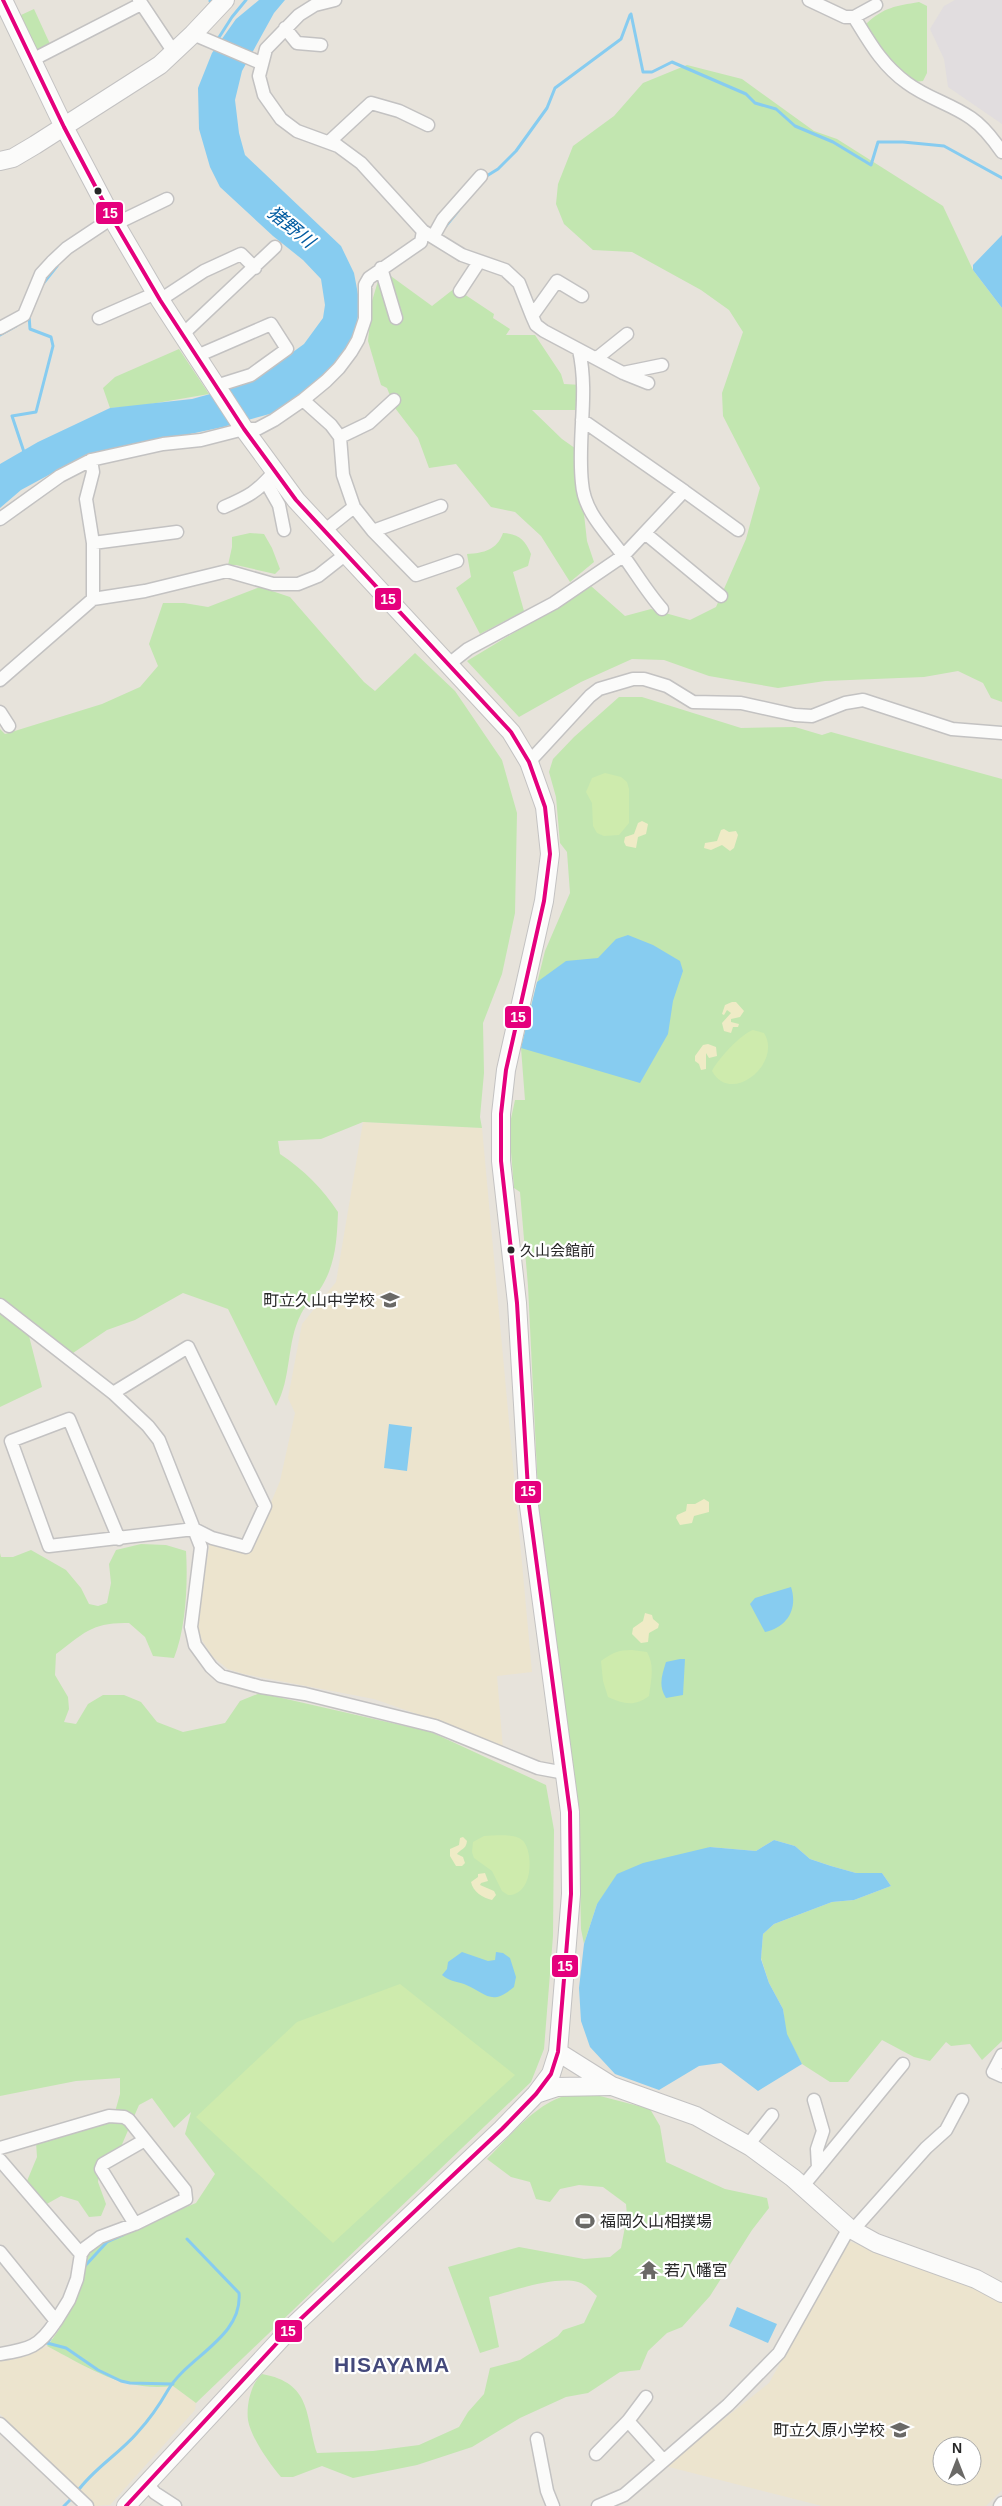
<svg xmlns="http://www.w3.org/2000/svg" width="1002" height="2506" font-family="Arial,'Noto Sans JP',sans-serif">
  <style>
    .industrial { fill: #e1dddf }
    .education { fill: #ece4ce; fill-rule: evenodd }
    .green { fill: #c2e6b0 }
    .sand { fill: #efebc6 }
    .pitch { fill: #ceebad }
    .water { fill: #87ccf0 }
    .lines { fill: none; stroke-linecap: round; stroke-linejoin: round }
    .stream { stroke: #87ccf0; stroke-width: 3 }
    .street-casing { stroke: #c3c2c2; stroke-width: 15 }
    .secondary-casing { stroke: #c3c2c2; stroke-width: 20 }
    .street { stroke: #fbfbfa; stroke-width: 12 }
    .secondary { stroke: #fbfbfa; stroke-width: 18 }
    .bus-1-casing { stroke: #fff; stroke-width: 8 }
    .bus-1 { stroke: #e5007d; stroke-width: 4 }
    .bus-dot { fill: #272727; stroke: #fff; stroke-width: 2 }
    .labels { text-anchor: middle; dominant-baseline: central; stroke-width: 4.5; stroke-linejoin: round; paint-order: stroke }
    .bus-label { font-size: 15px; fill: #272727; stroke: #fff; text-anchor: start }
    .poi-label { font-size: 16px; fill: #272727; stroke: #fff; text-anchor: end }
    .water-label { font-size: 18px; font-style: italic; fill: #015ba1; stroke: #fff }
    .district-label { font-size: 21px; font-weight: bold; letter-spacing: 1px; fill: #44497b; stroke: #fff }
    .line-badge { stroke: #fff; stroke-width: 2 }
    .badge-label { font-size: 14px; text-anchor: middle; font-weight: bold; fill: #fff }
  </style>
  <rect width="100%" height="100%" fill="#e7e3db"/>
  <path class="industrial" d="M955,0H1002V124L948,87L944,59L930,29L944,6Z"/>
  <path class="education" d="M363,1122L482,1128L532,1672L497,1676L503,1749L443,1723L374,1699L244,1674L228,1669L213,1657L202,1640L196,1624L210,1542L251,1550L280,1481L295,1413L288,1398L302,1324L336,1282Z
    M849,2241L914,2267L982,2289L1002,2302V2490L986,2506H822L665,2466L769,2383ZM942,2446H972V2476H942Z
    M47,2346L99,2374L127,2385L152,2388L173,2386L196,2403L195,2410L110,2505L94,2506L0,2414V2360L30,2355Z"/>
  <path class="green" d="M919,2L927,6V73L923,81L915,82L881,53L866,24C884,7 896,6 919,2Z
    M34,9L50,44L37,51L21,15Z
    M687,65L742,79L814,131L837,139L943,206L973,270L1002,308V702L991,698L983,683L958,671L924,677L825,681L778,688L709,676L664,660L632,659L581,682L519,717L467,661L591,586L625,616L651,609L690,620L716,607L746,539L760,488L723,416L722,393L743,332L729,310L701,290L632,252L593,250L564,224L556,204L558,184L573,146L614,116L643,83Z
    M388,274L432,306L455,288L494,314L493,318L510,329L506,335H535L561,374L564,384L582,385L579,410H532L562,439L579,451L589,502L584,514L587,541L594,562L570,582L541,536L515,512L491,507L456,464L429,468L418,438L395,408L398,398H391L387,388L381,385L368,341L372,301L378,281Z
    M179,349L209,394L139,406L110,408L103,388L115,377Z
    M250,533L264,534L272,548L280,569L275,574L236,565H228L232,547V537Z
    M503,533C519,534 525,540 531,554L528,566L513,572L524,611L480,634L456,588L471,577L467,554C484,553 497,550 503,533Z
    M260,587L290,597L364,682L375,691L415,653L455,691L502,760L517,813L515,913L502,974L483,1023L484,1073L480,1117L482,1128L363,1122L321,1139L278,1141L280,1154C304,1170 322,1188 338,1212C337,1238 336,1263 322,1286C316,1296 306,1304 301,1314C286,1343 292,1378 276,1406L228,1309L183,1293L135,1320L107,1330L73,1353L29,1336L42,1387L0,1407V729L5,734L102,704L140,687L158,666L149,644L163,603H184L208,607Z
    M619,697H642L741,728L795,727L822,735L831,732L1002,779V2041L982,2060L970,2044L951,2046L946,2042L930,2061L914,2057L882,2040L848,2082H830L802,2064L786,2034L783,2009L769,1983L761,1958L763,1934L774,1924L832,1902L854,1900L891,1886L882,1873H856L831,1866L810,1859L795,1846L774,1840L756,1851L710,1847L597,1904L584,1944L581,1929L579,1839L572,1766L539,1512L528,1286L520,1192L514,1188L509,1128L515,1100H525L521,1048L545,951L570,893L567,852L560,843L556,797L549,772L553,759L574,737Z
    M141,1544L166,1545L186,1551C188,1583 186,1628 174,1658L153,1656L145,1637L129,1623C92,1622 84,1633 56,1654L55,1675L68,1697L69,1709L64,1722L76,1724L88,1704L103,1695H124L141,1702L157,1722L183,1732L225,1723L240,1701L260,1693L431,1732L546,1785L554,1830L553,1936L544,2049L531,2082L196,2403L173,2386C123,2392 89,2368 47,2346C72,2315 76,2297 82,2257L104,2241L196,2203L215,2174L185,2134L191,2112L174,2128L152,2098L139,2105L120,2149L100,2163L98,2182L106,2204L101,2216L89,2217L78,2201L61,2196L45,2205L27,2181L37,2157L36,2142L113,2119L120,2094V2078L76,2081L0,2096V1553L1,1557H13L31,1550L66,1570L81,1588L89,1604L98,1606L107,1603L111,1583L109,1564L116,1550Z
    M567,2095L600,2096L650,2109L660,2126L666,2162L725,2189L767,2198L769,2208L752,2230L710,2296L682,2327L667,2333L648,2351L640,2370L620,2372L588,2393L566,2397L520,2418L472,2447L417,2465L353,2478L322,2466L293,2477H281C270,2464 251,2438 248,2420C246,2406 251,2383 262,2374C312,2383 305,2415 317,2453L373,2451L419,2445L459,2427L468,2412L484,2394L490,2368L520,2360L558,2336L563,2330L584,2323L597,2296C591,2291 586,2284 578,2282C554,2276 513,2291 489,2297L499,2347L480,2353L448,2267L519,2247L584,2259L610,2257L621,2248L627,2216L626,2204L603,2187L579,2185L560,2189L550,2202L536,2199L530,2182L511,2177L487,2159C510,2136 535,2104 567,2095Z"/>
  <path class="sand" d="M642,821L648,824L646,834L638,837L636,848L626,846L624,842L625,837L634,834L638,823Z
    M724,829L729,832L736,831L738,835L734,848L730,851L722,845L711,850L704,848L705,843L717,841L721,830Z
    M732,1002H736L744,1011L740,1017L731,1019V1022L739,1024L738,1027H733L731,1033L724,1031L722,1023L731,1013L727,1010L724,1015L722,1014L725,1005Z
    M708,1044L716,1047L717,1056L709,1058L706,1053V1069L701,1070L699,1064L695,1061V1056L703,1045Z
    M704,1499L709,1502V1512L694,1516L692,1523L680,1525L676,1518L677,1515L686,1511L687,1504H695Z
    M645,1613L652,1615L653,1619L659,1624L658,1628L649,1633L648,1642L641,1643L632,1634L633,1628L643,1621Z
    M463,1837L467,1841C466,1850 460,1849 457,1854L463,1857L465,1863L462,1866H456L450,1856V1849L459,1845L460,1838Z
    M485,1873L488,1881L481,1883L480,1885L494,1891L496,1895L492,1900C483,1898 473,1892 471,1882L478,1877V1874Z"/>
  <path class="pitch" d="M605,773L621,777L627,782L629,789V823L619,835L604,836L597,833L593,826L592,803L586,792L592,778Z
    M753,1030L764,1033C783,1063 731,1106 712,1071C717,1060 742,1033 753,1030Z
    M632,1650L647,1652C655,1666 651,1680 649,1696C635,1707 623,1704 608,1697L603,1681L601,1661C612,1653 618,1650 632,1650Z
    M484,1836C494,1836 513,1833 522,1840C533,1848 535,1895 508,1895L502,1891L492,1871L474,1858L472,1852L473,1842Z
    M400,1984L515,2075L333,2243L196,2117L297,2022Z"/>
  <path class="water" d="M259,0H285L274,13L242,71L235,100L239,133L245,155L341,246L354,273L360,305L353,344L332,369L284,410L223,427L82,457L21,490L0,508V464L38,442L110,408L192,399L232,388L256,379L304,344L323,318L325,305L321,279L303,260L273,236L220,187L210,167L199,129L198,88L212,53L236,19Z
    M1002,235V308L973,270V265Z
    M628,935L653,945L680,961L683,971L673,1001L668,1034L640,1083L521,1048L537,982L566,961L598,958L616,939Z
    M389,1424L412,1427L407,1471L384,1468Z
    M791,1587C798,1608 788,1627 765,1632L750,1604L755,1598Z
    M680,1659H685L683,1695L666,1698C658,1685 662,1675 666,1662Z
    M774,1840L795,1846L810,1859L831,1866L856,1873H882L891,1886L854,1900L832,1902L774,1924L763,1934L761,1959L769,1983L783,2009L787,2034L802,2064L758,2091L721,2063L699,2066L659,2090L615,2074L590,2047L581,2021L579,1988L584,1944L597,1904L617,1874L643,1863L710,1847L756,1851Z
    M462,1952L488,1961L495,1960L496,1952L503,1953L510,1958L516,1977L514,1987C490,2007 487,1993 464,1984C455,1981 449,1981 442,1975L447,1969L448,1962Z
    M737,2307L777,2324L768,2343L729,2326Z"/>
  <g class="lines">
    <path class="stream" d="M210,1L211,0
      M631,14L643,72H652L672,62L746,94L755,103L776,109L795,126L833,142L871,165L878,142H903L944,146L1002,178
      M216,42L232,17L246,0
      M485,177L498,169L516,151L547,108L555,88L621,39L630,15
      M445,227L458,211
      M42,285L57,266
      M0,335L16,326
      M24,452L12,416L36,412L53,346L51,337L30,329L29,315
      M84,2267L107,2242L123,2235
      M50,2339L47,2343L66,2348L98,2370L121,2381L130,2383L173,2384
      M77,2492C93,2469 119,2454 137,2433C149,2420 160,2404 168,2390C187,2357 243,2337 239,2293L187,2239
      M64,2506L73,2497"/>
    <g class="street-casing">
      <path id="street" d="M139,0L173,51
        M335,0L315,5L299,15L266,49L259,76L264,95L281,119L297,131L338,146L361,163L423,231L462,255L505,270L519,283L532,316L536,325L544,331L623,373L648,383
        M809,0L845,17H854L876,5
        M854,17C870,43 882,65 907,83C927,98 951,104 971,118C984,127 993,139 1002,152
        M285,28L297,43L321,45
        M193,34L261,63
        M32,60L141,4
        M329,142L371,103L399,111L428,125
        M115,224L167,199
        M433,237L443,219L481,176
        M381,268L396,318
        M460,291L479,262
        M160,300L204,271L241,254L255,268
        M532,316L557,281L582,296
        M99,318L156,293
        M0,328L24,315L41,274L52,262L67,248L112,218
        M183,334L275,247
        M579,350C589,394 577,439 582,483C584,512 606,532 622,554C636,573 647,592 662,609
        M197,356L271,324L287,349L251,375L216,386
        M597,358L627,334
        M623,373L662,365
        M303,400L331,425L340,437L343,475L354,507L373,531L416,575L457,561
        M340,437L369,423L394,400
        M91,460L93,472L86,499L93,543V599
        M266,482L279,505L284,530
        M684,491L738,530
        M224,507C249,496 257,492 274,472
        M0,519L60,476L91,460L163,444L201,440L244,429H257L274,420L303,400L326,381L339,368L351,352L358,340L365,319V285L369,278L421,242L423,231
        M324,531L354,507
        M373,531L441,506
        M646,534L721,596
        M93,543L177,532
        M449,664L468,649L554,603L623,556L684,491L582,420
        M0,680L93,599L145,591L227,571L273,584H298L318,576L346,554
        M0,712L9,726
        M529,762L590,696L599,689L633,679H644L667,686L693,702L741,703L795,715L812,716L845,703L863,700L952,729L1002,733
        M0,1305L113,1393L148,1426L159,1440L201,1547L191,1627L195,1645L211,1667L221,1676L261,1687L305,1694L435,1726L538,1768L565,1773
        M113,1393L188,1347L265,1506L246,1547L212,1538L194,1529L49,1546L11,1441L69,1419L119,1539
        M1002,2055L993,2072L1002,2076
        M814,2100L823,2131L817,2149L818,2168
        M748,2145L772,2115
        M0,2148L109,2116L124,2117L129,2120L185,2190L186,2199L180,2202L135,2224L100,2237L85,2248L81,2254L77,2279L69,2300L56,2321
        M0,2160L81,2254
        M803,2186L903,2064
        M135,2224L101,2169L103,2164L145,2140
        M853,2230L926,2148L946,2130L962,2100
        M0,2252L56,2321C39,2347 30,2349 0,2354
        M628,2421L663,2460
        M0,2424L87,2506
        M537,2439L547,2491L553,2506
        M596,2454L628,2421L646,2397
        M147,2484L155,2493L175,2506
        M598,2506L624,2495L645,2477L728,2405L779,2353L849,2228
        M1000,2506L1002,2503"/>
    </g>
    <g class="secondary-casing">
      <path id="secondary" d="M3,0L64,127L112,218L160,300L244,429L296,500L511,732L529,762L545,807L550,854L544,901L506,1070L501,1114V1161L517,1303L529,1506L570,1812L571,1894L558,2052L551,2074L536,2094L502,2129L290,2329L126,2506
        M0,161L13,158L35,145L160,65L193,34L225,0
        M558,2052L612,2086L696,2116L751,2147L793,2178L849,2228L876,2243L976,2279L1002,2293
        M536,2094L557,2087L610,2086"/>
    </g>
    <use href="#street" class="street"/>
    <use href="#secondary" class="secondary"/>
    <g class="bus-1-casing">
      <path id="bus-1" d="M3,0L64,127L112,218L160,300L244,429L296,500L511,732L529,762L545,807L550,854L544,901L506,1070L501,1114V1161L517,1303L529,1506L570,1812L571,1894L558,2052L551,2074L536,2094L502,2129L290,2329L126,2506"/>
    </g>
    <use href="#bus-1" class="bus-1"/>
  </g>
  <defs>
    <g id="school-bare" transform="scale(1.5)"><path d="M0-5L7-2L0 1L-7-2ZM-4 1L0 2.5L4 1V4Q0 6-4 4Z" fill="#6a6966" stroke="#fff" stroke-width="2.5" paint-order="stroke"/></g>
    <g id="stadium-bare" transform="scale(1.5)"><path d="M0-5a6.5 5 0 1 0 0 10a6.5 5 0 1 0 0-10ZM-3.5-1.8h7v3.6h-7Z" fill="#6a6966" stroke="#fff" stroke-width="2.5" paint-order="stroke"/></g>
    <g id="temple-bare" transform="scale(1.5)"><path d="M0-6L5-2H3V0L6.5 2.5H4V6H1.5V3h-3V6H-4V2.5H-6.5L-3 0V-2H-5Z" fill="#6a6966" stroke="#fff" stroke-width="2.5" paint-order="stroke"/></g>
  </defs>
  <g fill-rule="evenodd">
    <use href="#school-bare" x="390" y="1300"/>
    <use href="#stadium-bare" x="585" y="2221"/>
    <use href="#temple-bare" x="649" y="2270"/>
    <use href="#school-bare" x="900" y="2430"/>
  </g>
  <g class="bus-dot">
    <circle cx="98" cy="191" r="4.5"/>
    <circle cx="511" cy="1250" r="4.5"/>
  </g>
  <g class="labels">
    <g class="bus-label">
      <text x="520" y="1250">久山会館前</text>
    </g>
    <g class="poi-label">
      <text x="375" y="1300">町立久山中学校</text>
      <text x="600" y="2221" text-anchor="start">福岡久山相撲場</text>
      <text x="664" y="2270" text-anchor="start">若八幡宮</text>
      <text x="885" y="2430">町立久原小学校</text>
    </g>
    <g class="water-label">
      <text transform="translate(291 227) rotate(39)">猪野川</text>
    </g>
    <g class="district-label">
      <text x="392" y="2364">HISAYAMA</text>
    </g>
  </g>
  <g class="line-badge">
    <rect x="95" y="201" width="29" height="24" rx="5" fill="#e5007d"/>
    <rect x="374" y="587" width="28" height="24" rx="5" fill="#e5007d"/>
    <rect x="504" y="1005" width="28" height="24" rx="5" fill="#e5007d"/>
    <rect x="514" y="1480" width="28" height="24" rx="5" fill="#e5007d"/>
    <rect x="551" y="1954" width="28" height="24" rx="5" fill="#e5007d"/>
    <rect x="274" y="2319" width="29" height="24" rx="5" fill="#e5007d"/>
  </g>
  <g class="badge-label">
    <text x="110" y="218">15</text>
    <text x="388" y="604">15</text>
    <text x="518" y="1022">15</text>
    <text x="528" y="1496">15</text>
    <text x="565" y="1971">15</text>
    <text x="288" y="2336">15</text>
  </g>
  <g transform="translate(957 2461)"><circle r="24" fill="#ffffff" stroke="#a9a9a9"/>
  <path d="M0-4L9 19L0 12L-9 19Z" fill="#6a6966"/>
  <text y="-8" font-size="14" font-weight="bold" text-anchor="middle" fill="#272727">N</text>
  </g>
</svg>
